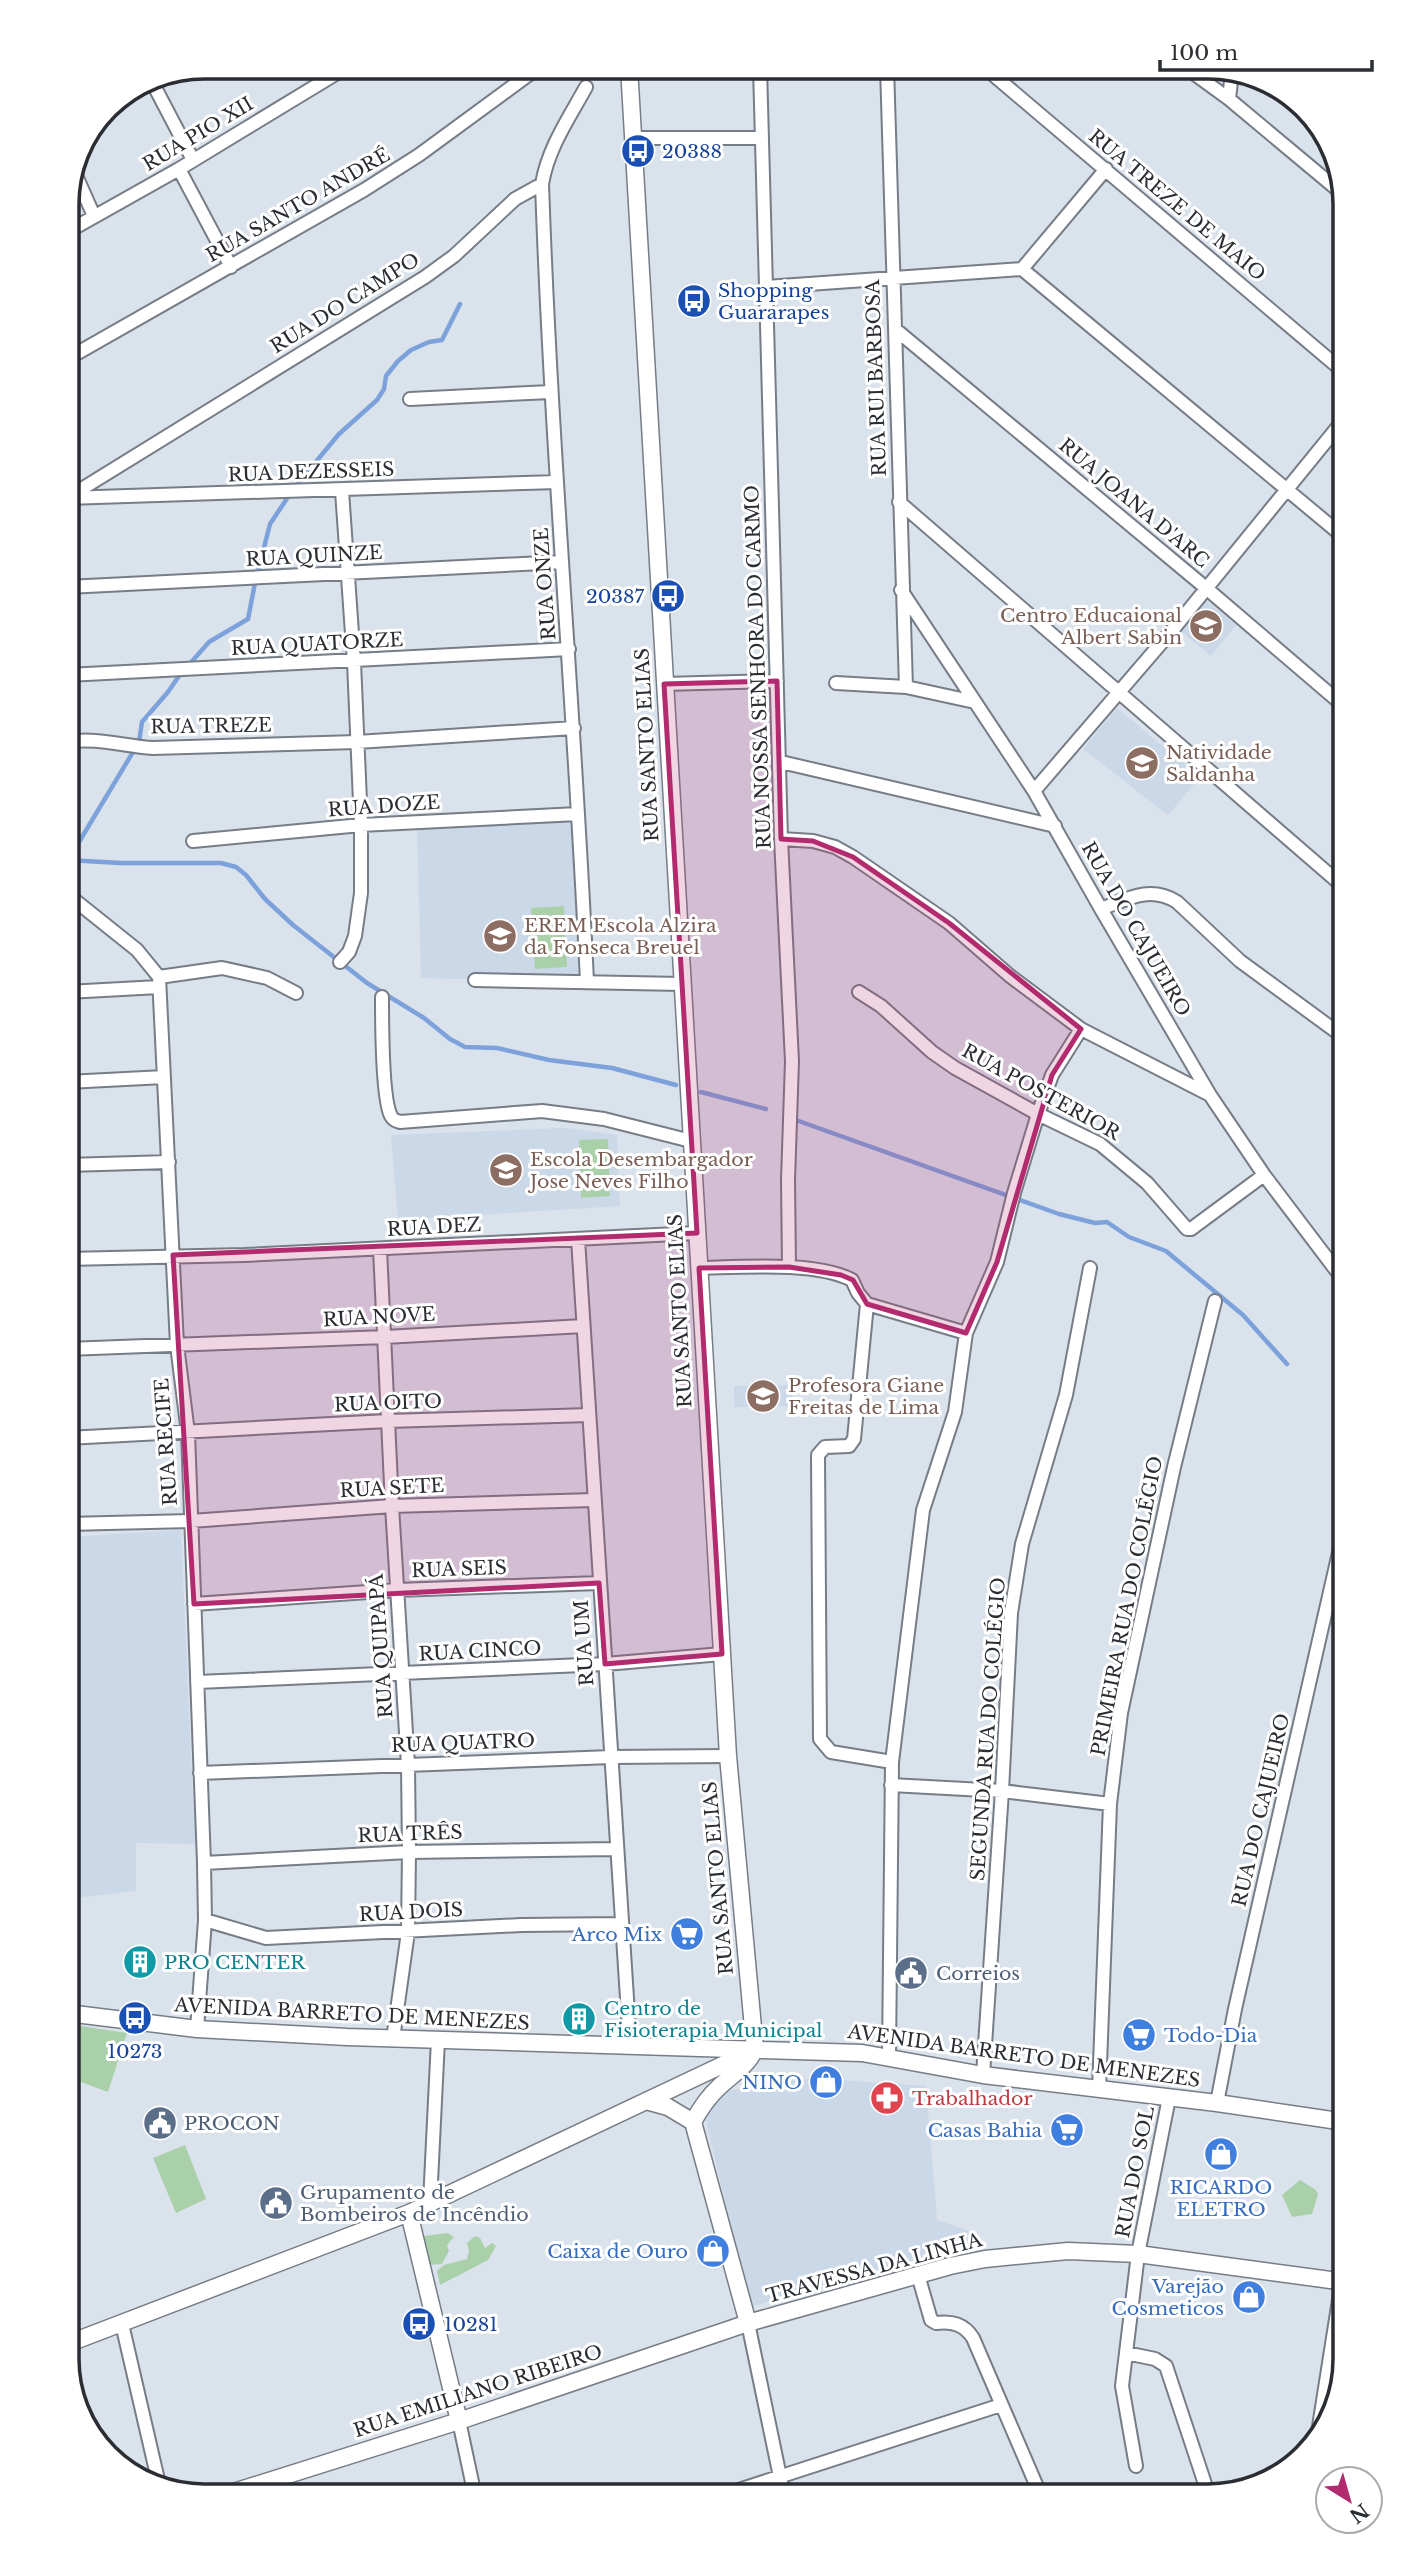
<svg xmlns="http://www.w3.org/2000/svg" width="1412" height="2563" font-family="'Libre Baskerville',serif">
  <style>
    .built { fill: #cbd8e8 }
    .green { fill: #aad0aa }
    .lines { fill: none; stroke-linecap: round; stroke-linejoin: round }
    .stream { stroke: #7da1db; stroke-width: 4.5 }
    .minor-casing { stroke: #767d86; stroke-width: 16 }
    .secondary-casing { stroke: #767d86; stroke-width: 19 }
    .minor { stroke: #fff; stroke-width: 12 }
    .secondary { stroke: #fff; stroke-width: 16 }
    .marked { fill: #b22b6e; fill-opacity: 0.2; stroke: #b22b6e; stroke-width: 5; stroke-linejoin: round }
    .labels { text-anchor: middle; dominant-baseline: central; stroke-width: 6; stroke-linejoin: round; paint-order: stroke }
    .street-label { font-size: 19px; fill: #2a2d31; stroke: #fff }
    .transit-label { font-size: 19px; fill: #164399; stroke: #fff; text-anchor: start }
    .education-label { font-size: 19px; fill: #785e54; stroke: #fff; text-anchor: start }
    .shop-label { font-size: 19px; fill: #366cbe; stroke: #fff; text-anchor: end }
    .culture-label { font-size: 19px; fill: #0d838f; stroke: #fff; text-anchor: start }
    .service-label { font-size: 19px; fill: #4e5e75; stroke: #fff; text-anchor: start }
    .health-label { font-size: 19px; fill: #be3a42; stroke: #fff; text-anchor: start }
    .rim { fill: none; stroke: #2a2d31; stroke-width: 3.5 }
  </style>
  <rect width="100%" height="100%" fill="#dae2ec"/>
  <path class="built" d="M1200,596L1236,625L1211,656L1175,627Z
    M1117,708L1200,777L1168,815L1083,749Z
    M574,822L581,982L421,978L417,825Z
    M566,1128L617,1135L620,1206L398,1220L391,1135Z
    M792,1385V1406L734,1407V1386Z
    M181,1530L195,1844L136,1843V1891L67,1899V1537Z
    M810,2078L926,2086L937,2220L978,2234L957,2249L750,2307L702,2104L731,2090Z"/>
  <path class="green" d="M564,906L567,967L535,969L531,908Z
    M608,1139L610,1196L581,1198L579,1140Z
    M67,2024L127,2033L108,2092L67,2077Z
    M185,2145L206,2199L176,2213L153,2158Z
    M1300,2180L1316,2190L1318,2194L1312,2214L1292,2217L1282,2195Z
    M447,2233L454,2237L447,2245L449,2251L442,2264L427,2265L418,2241L425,2236Z
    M475,2236L480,2238L485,2248L492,2243L496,2246L488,2260L440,2285L437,2271L444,2265L467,2259L469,2251L467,2243Z"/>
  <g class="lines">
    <path class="stream" d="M295,487L339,434L377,400L384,389L386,376L398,361L411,350L429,342L442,340L460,304
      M187,667L209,642L248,619L255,583L270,524L290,494
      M68,860L120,863H221L236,867L246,875L265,899L293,925L367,983L424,1018L450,1039L465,1047L497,1048L549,1060L612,1068L676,1085
      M67,862L139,742L142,722L168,692L181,673
      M701,1092L766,1109
      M793,1119L1059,1214L1095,1223L1107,1222L1129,1237L1166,1251L1243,1315L1287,1364"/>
    <g class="minor-casing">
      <path id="minor" d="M760,67L781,839L792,1061L788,1180L789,1267
        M887,67L906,687
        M984,67L1345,373
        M1185,67L1229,99L1344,195
        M150,78L193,160
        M586,87C569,118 548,148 542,184C551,450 575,716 587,982
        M1229,99L1232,72
        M635,138H761
        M73,169L94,216
        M179,169L231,267
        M67,232L179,169L347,67
        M1022,269L1106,169
        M766,287L1022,269L1345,538
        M895,329L1206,588L1345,707
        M67,359L364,190L419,155L539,67
        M410,399L550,392
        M67,498L425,277L454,256L515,199L542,184
        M67,498L557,482
        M899,502L1345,888
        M67,587L562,562
        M901,590L1034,791L1101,909L1210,1095L1264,1175L1345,1282
        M67,675L569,649
        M836,683L906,687L975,702
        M664,684L777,681
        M67,742C97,737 123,746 153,748L357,742L574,728
        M781,762L1055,826
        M1034,791L1175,627L1345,418
        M781,839L813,841L835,847L853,857L949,923L1010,976L1081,1029L1208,1094
        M193,841L361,825L578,814
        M67,894L137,950L159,977L177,1345L188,1433L204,1863L205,1920L197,2029
        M1101,909C1127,899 1150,885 1177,902L1240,961L1345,1038
        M340,962L349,952L355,936L361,893V825L354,662L342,491
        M159,977L222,968L267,978L296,993
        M475,980L682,984
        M67,992L159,987
        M859,992L881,1006L932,1052L955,1068L1038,1114L1100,1144L1147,1183L1187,1229H1191L1264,1175
        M382,997C382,1020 382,1099 391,1116C394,1121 395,1120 400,1122L542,1111L604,1119L691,1141
        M67,1082L164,1077
        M67,1165L169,1162
        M578,1239L630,2045
        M380,1249L392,1506L408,1765L409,1852L408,1932L393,2039
        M67,1259L244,1255L697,1233
        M699,1268C741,1267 816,1261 852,1280L858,1293L867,1304L966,1333
        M867,1304L854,1439L849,1446L825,1447L818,1455L820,1739L831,1752L892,1762
        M67,1349L385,1337L583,1326
        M67,1438L388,1421L589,1415
        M67,1524L191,1521L392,1506L594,1500
        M194,1604L397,1590L599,1583
        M197,1682L605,1664L722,1654
        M200,1773L611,1757L728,1756
        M891,1785L1002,1791L1110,1804
        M204,1863L409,1852L616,1849
        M205,1920L266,1938L521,1925L621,1924
        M889,2057L892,1762L923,1510L955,1412L966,1333L997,1262L1014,1193L1038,1114L1052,1075L1081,1029
        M983,2075L1002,1791L1011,1613L1022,1544L1066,1395L1090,1268
        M1099,2090L1110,1804L1121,1713L1174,1467L1215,1301
        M1217,2103L1235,2009L1345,1526
        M430,2202L438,2040
        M918,2275L931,2320L936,2323C952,2321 964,2324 973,2338L1041,2496
        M748,2323L784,2496
        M122,2324L159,2484
        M1126,2353L1155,2359L1166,2366L1209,2496
        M459,2421L475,2496
        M1317,2439L1342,2281
        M1136,2466L1122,2386L1138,2254L1169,2098
        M720,2496L1001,2405"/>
    </g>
    <g class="secondary-casing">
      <path id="secondary" d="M629,67L728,1756L755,2049
        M67,2013L197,2029L347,2037L862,2053L983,2075L1217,2103L1345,2122
        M646,2101L668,2107L693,2122L748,2323
        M693,2122C700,2109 708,2097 719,2087C732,2075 747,2066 754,2051
        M409,2213L459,2421
        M67,2344L409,2213L752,2051
        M221,2496L459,2421L748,2323L950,2266L985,2259L1068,2251L1138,2254L1345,2282"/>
    </g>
    <use href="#minor" class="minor"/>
    <use href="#secondary" class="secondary"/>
  </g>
  <path class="marked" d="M777,681L781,839L813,841L853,857L949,923L1081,1029L1052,1075L997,1262L966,1333L867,1304L853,1280L841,1275L789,1267L699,1268L722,1654L605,1664L599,1583L194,1604L173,1255L697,1233L664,684Z"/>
  <defs>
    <g id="bus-disc" transform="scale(1.75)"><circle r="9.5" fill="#1a4fb4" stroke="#fff"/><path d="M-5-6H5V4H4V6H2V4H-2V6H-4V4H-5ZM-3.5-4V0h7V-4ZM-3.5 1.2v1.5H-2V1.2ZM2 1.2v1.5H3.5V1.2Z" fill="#fff"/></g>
    <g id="school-disc" transform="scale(1.75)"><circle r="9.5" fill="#8d6e63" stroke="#fff"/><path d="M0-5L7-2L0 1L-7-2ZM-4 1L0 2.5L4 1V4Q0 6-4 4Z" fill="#fff"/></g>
    <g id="supermarket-disc" transform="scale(1.75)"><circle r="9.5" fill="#3f7fe0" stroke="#fff"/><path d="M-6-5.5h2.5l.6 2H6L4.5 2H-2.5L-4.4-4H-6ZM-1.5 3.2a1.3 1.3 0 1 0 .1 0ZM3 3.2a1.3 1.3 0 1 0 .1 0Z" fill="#fff"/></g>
    <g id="building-disc" transform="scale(1.75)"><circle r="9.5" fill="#0f9aa8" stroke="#fff"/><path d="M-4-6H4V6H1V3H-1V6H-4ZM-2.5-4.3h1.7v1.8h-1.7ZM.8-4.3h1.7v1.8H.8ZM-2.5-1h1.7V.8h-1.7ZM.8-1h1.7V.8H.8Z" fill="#fff"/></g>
    <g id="civic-disc" transform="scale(1.75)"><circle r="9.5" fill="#5c6f8a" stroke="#fff"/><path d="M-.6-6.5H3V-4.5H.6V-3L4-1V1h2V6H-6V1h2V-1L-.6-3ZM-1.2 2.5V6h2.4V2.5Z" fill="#fff"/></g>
    <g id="shop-disc" transform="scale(1.75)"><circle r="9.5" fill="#3f7fe0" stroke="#fff"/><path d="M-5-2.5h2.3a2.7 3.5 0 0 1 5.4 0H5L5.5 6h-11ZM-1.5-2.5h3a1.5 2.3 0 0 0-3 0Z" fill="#fff"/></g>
    <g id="pharmacy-disc" transform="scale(1.75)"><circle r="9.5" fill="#e0444e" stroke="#fff"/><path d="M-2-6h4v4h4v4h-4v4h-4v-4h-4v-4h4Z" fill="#fff"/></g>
  </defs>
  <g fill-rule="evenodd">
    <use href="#bus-disc" x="638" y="151"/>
    <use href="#bus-disc" x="694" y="301"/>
    <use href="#bus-disc" x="668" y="596"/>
    <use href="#school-disc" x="1206" y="626"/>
    <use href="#school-disc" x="1142" y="763"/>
    <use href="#school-disc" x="500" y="936"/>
    <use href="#school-disc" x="506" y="1170"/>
    <use href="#school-disc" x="763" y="1396"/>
    <use href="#supermarket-disc" x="687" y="1934"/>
    <use href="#building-disc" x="140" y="1962"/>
    <use href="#civic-disc" x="911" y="1973"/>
    <use href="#bus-disc" x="135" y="2018"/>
    <use href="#building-disc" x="579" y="2019"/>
    <use href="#supermarket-disc" x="1139" y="2035"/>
    <use href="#shop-disc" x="826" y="2082"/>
    <use href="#pharmacy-disc" x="887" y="2098"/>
    <use href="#civic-disc" x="160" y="2123"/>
    <use href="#supermarket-disc" x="1067" y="2130"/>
    <use href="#shop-disc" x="1221" y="2154"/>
    <use href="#civic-disc" x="276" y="2203"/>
    <use href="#shop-disc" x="713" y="2251"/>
    <use href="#shop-disc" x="1249" y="2297"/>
    <use href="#bus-disc" x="419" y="2324"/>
  </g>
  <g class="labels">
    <g class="street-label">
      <text transform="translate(198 134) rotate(-31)">RUA PIO XII</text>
      <text transform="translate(298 205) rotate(-30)">RUA SANTO ANDRÉ</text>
      <text transform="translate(1177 205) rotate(40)">RUA TREZE DE MAIO</text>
      <text transform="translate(345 303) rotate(-32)">RUA DO CAMPO</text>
      <text transform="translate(876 378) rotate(-92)">RUA RUI BARBOSA</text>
      <text transform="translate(311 472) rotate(-2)">RUA DEZESSEIS</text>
      <text transform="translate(1134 503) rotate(40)">RUA JOANA D'ARC</text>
      <text transform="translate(314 556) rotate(-3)">RUA QUINZE</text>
      <text transform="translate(545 584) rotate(-94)">RUA ONZE</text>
      <text transform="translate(317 644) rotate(-3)">RUA QUATORZE</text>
      <text transform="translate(758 667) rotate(-92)">RUA NOSSA SENHORA DO CARMO</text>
      <text transform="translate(211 726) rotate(-1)">RUA TREZE</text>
      <text transform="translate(647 745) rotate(-93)">RUA SANTO ELIAS</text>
      <text transform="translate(384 806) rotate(-4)">RUA DOZE</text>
      <text transform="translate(1136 929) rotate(60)">RUA DO CAJUEIRO</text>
      <text transform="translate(1041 1092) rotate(29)">RUA POSTERIOR</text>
      <text transform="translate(434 1227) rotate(-3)">RUA DEZ</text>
      <text transform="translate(680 1311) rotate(-93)">RUA SANTO ELIAS</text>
      <text transform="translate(379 1317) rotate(-3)">RUA NOVE</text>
      <text transform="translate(388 1403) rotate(-2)">RUA OITO</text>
      <text transform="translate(166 1442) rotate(-94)">RUA RECIFE</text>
      <text transform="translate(392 1488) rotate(-3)">RUA SETE</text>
      <text transform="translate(459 1569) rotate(-2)">RUA SEIS</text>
      <text transform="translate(1127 1606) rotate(-79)">PRIMEIRA RUA DO COLÉGIO</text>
      <text transform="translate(584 1643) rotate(-94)">RUA UM</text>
      <text transform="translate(381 1646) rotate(-94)">RUA QUIPAPÁ</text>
      <text transform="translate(480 1651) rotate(-3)">RUA CINCO</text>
      <text transform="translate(988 1729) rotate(-86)">SEGUNDA RUA DO COLÉGIO</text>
      <text transform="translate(463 1743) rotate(-2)">RUA QUATRO</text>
      <text transform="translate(1261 1810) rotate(-77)">RUA DO CAJUEIRO</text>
      <text transform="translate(410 1834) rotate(-2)">RUA TRÊS</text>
      <text transform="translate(718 1878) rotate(-95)">RUA SANTO ELIAS</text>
      <text transform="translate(411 1912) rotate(-3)">RUA DOIS</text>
      <text transform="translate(352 2014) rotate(3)">AVENIDA BARRETO DE MENEZES</text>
      <text transform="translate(1024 2056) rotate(8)">AVENIDA BARRETO DE MENEZES</text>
      <text transform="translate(1135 2172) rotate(-79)">RUA DO SOL</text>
      <text transform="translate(874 2268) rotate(-15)">TRAVESSA DA LINHA</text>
      <text transform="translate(478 2391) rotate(-18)">RUA EMILIANO RIBEIRO</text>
    </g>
    <g class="transit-label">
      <text x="662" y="151">20388</text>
      <text x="718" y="290">Shopping<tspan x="718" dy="22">Guararapes</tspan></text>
      <text x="644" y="596" text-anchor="end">20387</text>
      <text x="135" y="2051" text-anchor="middle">10273</text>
      <text x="444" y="2324">10281</text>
    </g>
    <g class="education-label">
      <text x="1182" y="615" text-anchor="end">Centro Educaional<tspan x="1182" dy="22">Albert Sabin</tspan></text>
      <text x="1166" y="752">Natividade<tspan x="1166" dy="22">Saldanha</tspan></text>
      <text x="524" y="925">EREM Escola Alzira<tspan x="524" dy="22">da Fonseca Breuel</tspan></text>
      <text x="530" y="1159">Escola Desembargador<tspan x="530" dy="22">Jose Neves Filho</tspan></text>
      <text x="788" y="1385">Profesora Giane<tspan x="788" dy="22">Freitas de Lima</tspan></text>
    </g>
    <g class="shop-label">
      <text x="662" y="1934">Arco Mix</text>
      <text x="1164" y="2035" text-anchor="start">Todo-Dia</text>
      <text x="802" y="2082">NINO</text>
      <text x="1042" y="2130">Casas Bahia</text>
      <text x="1221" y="2187" text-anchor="middle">RICARDO<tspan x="1221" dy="22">ELETRO</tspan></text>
      <text x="688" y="2251">Caixa de Ouro</text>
      <text x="1224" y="2286">Varejão<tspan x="1224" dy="22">Cosmeticos</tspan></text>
    </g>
    <g class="culture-label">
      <text x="164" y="1962">PRO CENTER</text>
      <text x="604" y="2008">Centro de<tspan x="604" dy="22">Fisioterapia Municipal</tspan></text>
    </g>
    <g class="service-label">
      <text x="936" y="1973">Correios</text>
      <text x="184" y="2123">PROCON</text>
      <text x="300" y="2192">Grupamento de<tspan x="300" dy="22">Bombeiros de Incêndio</tspan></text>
    </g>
    <g class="health-label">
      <text x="912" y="2098">Trabalhador</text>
    </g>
  </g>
  <path d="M0 0H1412V2563H0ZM204 79H1208A125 125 0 0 1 1333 204V2359A125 125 0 0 1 1208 2484H204A125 125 0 0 1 79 2359V204A125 125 0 0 1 204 79Z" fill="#fff" fill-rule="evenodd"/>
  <path class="rim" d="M204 79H1208A125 125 0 0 1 1333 204V2359A125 125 0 0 1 1208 2484H204A125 125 0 0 1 79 2359V204A125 125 0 0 1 204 79Z"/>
  <g transform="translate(1349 2500) rotate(143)"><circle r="33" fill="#ffffff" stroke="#aaabad" stroke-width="2"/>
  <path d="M0-5L12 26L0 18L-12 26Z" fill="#b22b6e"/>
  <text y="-10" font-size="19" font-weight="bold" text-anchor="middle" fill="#2a2d31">N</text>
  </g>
  <path d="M1160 60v10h212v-10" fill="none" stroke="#2a2d31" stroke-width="3.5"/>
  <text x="1170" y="60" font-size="21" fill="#2a2d31" stroke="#ffffff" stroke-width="5" paint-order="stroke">100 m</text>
</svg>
